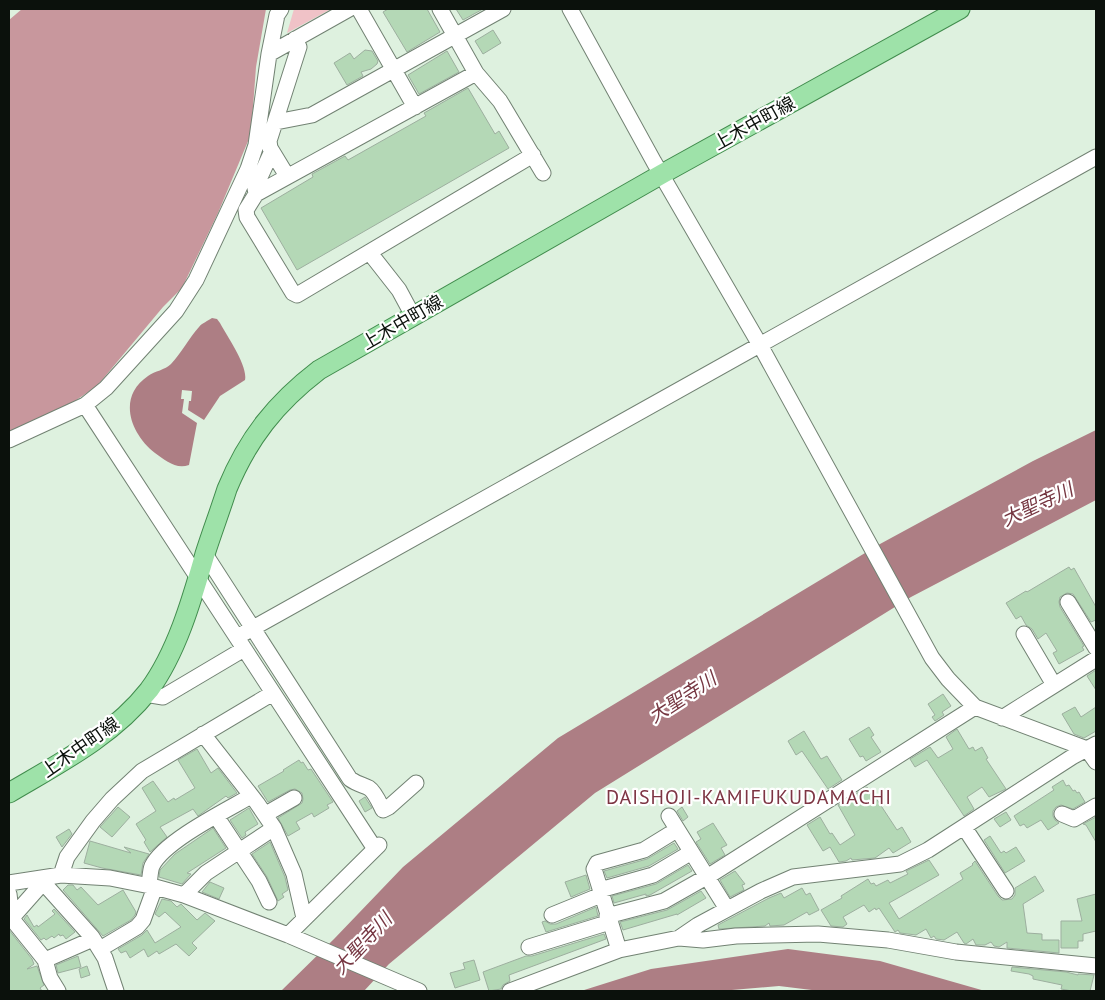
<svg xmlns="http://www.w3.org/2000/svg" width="1105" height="1000" font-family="'PT Sans','Noto Sans JP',sans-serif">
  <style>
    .green { fill: #f0c2c7 }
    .forest { fill: #c8979d }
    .water { fill: #ad7e84 }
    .building { fill: #b4d8b6; stroke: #9daf9f }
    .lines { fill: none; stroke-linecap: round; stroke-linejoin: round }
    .minor-casing { stroke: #728273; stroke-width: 17 }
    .major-casing { stroke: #418c4d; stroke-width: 21 }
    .minor { stroke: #fff; stroke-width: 15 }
    .major { stroke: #9ee2a9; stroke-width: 19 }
    .labels { text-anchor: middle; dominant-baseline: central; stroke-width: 4.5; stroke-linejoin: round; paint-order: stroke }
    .street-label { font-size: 18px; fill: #0b110c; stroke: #fff }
    .water-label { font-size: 19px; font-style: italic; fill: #763742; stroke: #fff }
    .quarter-label { font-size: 20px; letter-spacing: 1px; fill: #7d3543; stroke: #fff }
  </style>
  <rect width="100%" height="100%" fill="#def1df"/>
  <path class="green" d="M294,9H331L287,33Z"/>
  <path class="forest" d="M22,9H266L256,67L251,134L218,213L182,288L163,307L97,386L63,409L9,436V20Z"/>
  <path class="water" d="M212,318L217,319L220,323C227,336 248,366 245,380L220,396L204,420L188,410L189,401H191L192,391L182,390L181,399H184L182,413L197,423L189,465C176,470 165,460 155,453C130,433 117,397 148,376C155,371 165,370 171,364C182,352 189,338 199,327C202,323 208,321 212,318Z
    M1096,430V500L911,597L595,793L389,964L364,991H281L334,939L403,867L558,738L880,544L1033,461Z
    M788,949L880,961L985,991H820L779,986L720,991H581L651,969Z"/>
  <path class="building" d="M388,9H427L440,32L407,52L383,12Z
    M456,9H483L463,20Z
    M493,30L501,43L483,54L475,41Z
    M365,50L372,51L378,61L377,64L371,69L361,72L363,76L347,85L334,63L350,53L354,59Z
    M447,51L459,72L419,94L408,75Z
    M468,88L495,134L499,131L509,148L297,270L261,208L313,177L312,174L345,156L348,160L426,116L424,113Z
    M1069,567L1071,570L1074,568L1096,607V620L1091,622L1073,594L1067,593L1060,597L1059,602L1060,607L1084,646L1082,647L1084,650L1059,664L1053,653L1057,651L1046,633L1038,639L1032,629L1026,625L1021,616L1016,619L1006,603L1026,591L1027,592Z
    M1096,670V690L1087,676Z
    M943,694L951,706L942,712L944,715L935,721L932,717L935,715L928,704Z
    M1075,707L1081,717L1096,707V731L1084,738L1074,734L1062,714Z
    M869,727L874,735L871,737L881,752L866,761L863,756L860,757L849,739Z
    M957,729L969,749L973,747L975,751L982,747L988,758L986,759L1006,789L989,797L982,787L967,797L974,809L964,816L927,760L915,767L910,759L930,747L938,758L953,749L946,737Z
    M804,731L821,759L827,756L842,780L828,789L802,751L796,755L788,741Z
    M197,749L211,773L218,768L237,793L228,798L226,796L198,816L193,809L160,827L167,837L150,852L144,842L146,840L136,824L156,811L142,788L153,781L168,802L174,798L175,800L195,788L178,760Z
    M299,760L301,763L303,762L308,770L311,769L333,802L327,805L329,808L314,817L312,813L296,822L300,829L288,836L278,818L302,803L303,799L302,793L295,789L290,790L268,802L258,786L284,771L283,770Z
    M1063,780L1066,786L1069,785L1073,791L1075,790L1077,793L1079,792L1085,802L1073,809L1061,805L1056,807L1053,811V816L1055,820L1059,823L1048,830L1041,820L1027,828L1024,824L1020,826L1014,816L1054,790L1052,787Z
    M867,787L872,796L874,795L897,830L902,827L911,842L893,853L889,848L875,858L852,860L851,858L846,861L839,862L830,847L823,851L807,825L820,817L830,834L832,833L840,845L855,835L838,805Z
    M365,797L372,808L365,812L359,801Z
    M118,807L130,817L112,837L100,827Z
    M682,807L688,817L683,821L677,811Z
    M249,808L258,824L245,832L246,835L242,838L230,820Z
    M1006,812L1011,820L1000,827L994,819Z
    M1096,817V842L1086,825L1083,824Z
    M713,823L727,845L721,848L725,855L710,864L696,842L701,839L697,832Z
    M213,828L226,848L187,873L191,874L182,884L159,877L160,870L175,854Z
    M69,829L72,834L62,847L56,837Z
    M990,836L1001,853L1004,851L1006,853L1016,847L1025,861L1005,873L984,840Z
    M90,841L131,853L124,847L149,854L143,863L141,875L102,868L84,863Z
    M270,842L285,877L288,890L282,894L284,897L278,901L267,877L252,854Z
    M674,843L678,849L649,866L607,878L604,871L647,859Z
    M929,860L939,875L889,903L899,919L963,879L960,873L973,865L972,864L975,861L998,896L1002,900L1012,899L1015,895V888L1035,876L1044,891L1023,904L1027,933L1042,934V940H1059V953L1007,948V942L999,947L994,946L991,942L985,945H976L973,939L966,944L964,943L957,932L944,940L936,939L934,936L931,938L926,929L916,935L900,933L898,930L895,932L879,908L876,910L875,908L869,912L864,905L843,917L847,924L843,927L831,926L821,910L842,898L841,896L868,879L871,884L874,883L876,886L888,880L890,883L908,874L906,871Z
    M688,865L692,871L650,895L646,896V894L614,903L612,896L656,884Z
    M735,871L745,884L742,885L744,890L730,897L720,880Z
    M586,875L590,889L571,897L565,882Z
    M210,882L224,888L219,899L202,892Z
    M68,885H73L77,890L81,887L98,905L123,890L136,912L135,915L131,920L103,936L63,890Z
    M802,888L806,895L810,893L819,910L809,915L807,912L784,925L770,926L769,923L765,926L719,929L718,925L769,898L781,893L784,898Z
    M701,891L706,898L677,915V914L623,930L620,922L667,910Z
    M1096,894V931L1083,934V941H1078V948H1061V921H1082L1077,899Z
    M162,899L171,901L177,907L181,904L197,920L205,913L215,921L192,943L197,948L189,956L176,944L159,954L157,951L148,957L144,949L130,958L126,951L121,953L118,949L142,935L147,930L155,943L181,927L165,912L159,917L155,914Z
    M596,907L598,916L546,932L542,922L545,921L550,924H556Z
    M54,909L75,932L66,939L63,935L60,936L59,934L54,938L52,936L46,940L44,938L41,940L24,919L27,915L34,927L37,925L38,927L55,914L52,911Z
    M9,930L32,959L34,964L27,969L37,966L44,985L40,988L42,991H9Z
    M604,934L606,939L509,975L510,981L503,985L501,989L489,991L483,972L526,956H532Z
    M78,956L81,967L58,973L56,965Z
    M474,960L480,980L455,988L450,973L465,969L463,963Z
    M87,966L90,975L81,978L79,969Z
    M1012,967L1066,972L1078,975V974L1094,975L1090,991H1072L1061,989L1062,985L1033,979V976L1029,974L1011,971Z"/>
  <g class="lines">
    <g class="minor-casing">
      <path id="minor" d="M359,9L415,107
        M440,9L476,73L500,101L543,173
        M570,9L654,162L760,345L932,658L948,679L975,707L1087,749L1096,762
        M269,54L349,9
        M476,73L256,194L246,210L247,217L293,293L297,295L533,155
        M276,122L312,115L503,9
        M287,176L270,148L269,141L299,47L295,39
        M256,194L255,188L272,151
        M370,253L399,290L413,316
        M85,405L375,849
        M9,440L85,405L106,388L176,311L196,280L248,169L256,145L269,54L277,15L281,9
        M205,554L350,779C357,784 363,785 369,788C375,792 380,804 383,810L389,807L416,783
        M1068,602L1096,648
        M1024,634L1054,685
        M237,637L1096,157
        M145,694L163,697L244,649
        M1002,718L1096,659
        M203,734L257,803L274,828L294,874L304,918
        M266,814L294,798
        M1062,814L1074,819L1096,806
        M216,816L259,881L269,902
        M669,816L727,909
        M964,827L1006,891
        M61,875L67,857L93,821L112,799L142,771L273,693
        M707,877L975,707
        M41,880L92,937L105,958L116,991
        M9,883L61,875L110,878L155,887L184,895L288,935L419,991
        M149,885C150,879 150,871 152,866C164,841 227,810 251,796
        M600,890L653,875L685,856
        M9,894L12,919L45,960L50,978L58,991
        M184,895L206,873L274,828
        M552,915L601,895
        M607,916L664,901L701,880
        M9,921L40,886L41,880
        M288,935L379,845
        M679,938L698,925L761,891L793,877L900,864L928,850L1072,757L1096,744
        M529,947L610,922
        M100,949L137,927L143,920L155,887
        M619,950L594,869L597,863L644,850L670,834
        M45,960L93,939
        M510,991L619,950L679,938L703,940L736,936L818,934L888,940L956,952L1096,966"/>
    </g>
    <g class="major-casing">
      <path id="major" d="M9,793C58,764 113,736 149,690C177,652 192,599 205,554C212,532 220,511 227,489C248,438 276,403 319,370L662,174L960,9"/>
    </g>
    <use href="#minor" class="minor"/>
    <use href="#major" class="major"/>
  </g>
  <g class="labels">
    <g class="street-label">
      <text transform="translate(754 123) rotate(-29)">上木中町線</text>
      <text transform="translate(402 322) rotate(-30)">上木中町線</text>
      <text transform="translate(80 747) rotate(-35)">上木中町線</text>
    </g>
    <g class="water-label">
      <text transform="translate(1037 504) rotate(-25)">大聖寺川</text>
      <text transform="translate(682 697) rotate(-33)">大聖寺川</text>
      <text transform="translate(362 943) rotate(-47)">大聖寺川</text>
    </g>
    <g class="quarter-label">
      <text x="749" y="797">DAISHOJI-KAMIFUKUDAMACHI</text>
    </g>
  </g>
  <rect width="1105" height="1000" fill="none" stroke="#0b110c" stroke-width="20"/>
</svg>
